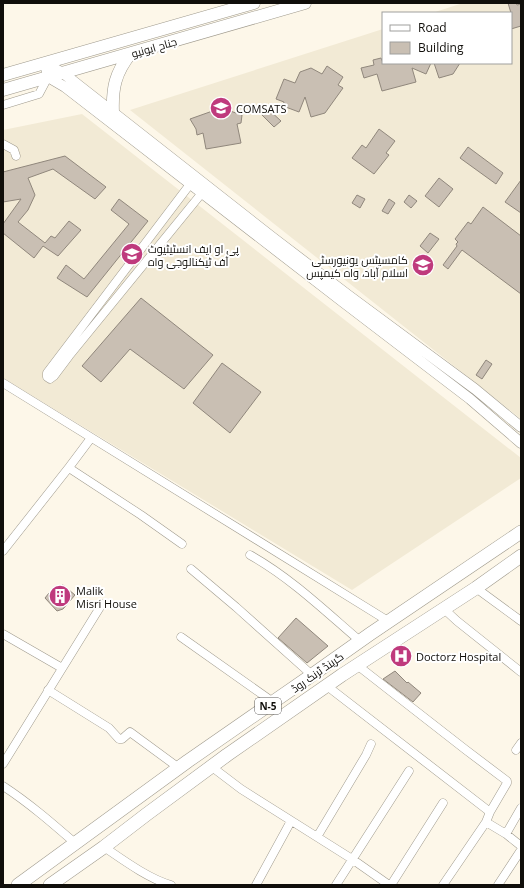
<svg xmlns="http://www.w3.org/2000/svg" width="524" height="888" font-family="'Open Sans',Cairo,sans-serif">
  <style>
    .built { fill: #f2ead5 }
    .building { fill: #c9bfb3; stroke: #90877c }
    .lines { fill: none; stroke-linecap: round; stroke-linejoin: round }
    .minor-casing { stroke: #9f9a8d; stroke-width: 9 }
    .tertiary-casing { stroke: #9f9a8d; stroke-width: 11 }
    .primary-casing { stroke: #9f9a8d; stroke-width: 13 }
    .trunk-casing { stroke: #9f9a8d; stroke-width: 14 }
    .minor { stroke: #fff; stroke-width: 8 }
    .tertiary { stroke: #fff; stroke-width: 10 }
    .primary { stroke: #fff; stroke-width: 12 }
    .trunk { stroke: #fff; stroke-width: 13 }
    .labels { text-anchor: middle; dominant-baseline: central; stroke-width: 4; stroke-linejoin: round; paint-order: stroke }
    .shield { fill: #fff; stroke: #585654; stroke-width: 1 }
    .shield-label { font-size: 10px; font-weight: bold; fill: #100e0a }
    .street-label { font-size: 11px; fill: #100e0a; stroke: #fff }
    .poi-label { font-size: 11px; fill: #100e0a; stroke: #fff; text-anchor: start }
  </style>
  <rect width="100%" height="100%" fill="#fdf7e9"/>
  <path class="built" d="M463,3H521V419L130,110L383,29V63H511V13H432Z
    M82,114L521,458V478L352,590L3,378V130Z"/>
  <path class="building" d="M508,3H516L517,5L521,4V26L511,29V13Z
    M381,58L383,63H431L426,74L412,68L416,82L382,91L377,74L364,78L361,68L374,65L373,60Z
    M434,63H460L453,74L439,78Z
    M327,66L343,77L338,85L343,88L325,113L311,117L305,97L299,112L283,106L284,102L276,99L284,79L295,83L300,72L311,68L322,74Z
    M221,108L242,115L241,123L237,124L241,143L206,149L203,133L197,135L196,129L190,119Z
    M267,108L281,121L274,127L261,114Z
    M379,129L395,141L386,153L389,155L374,174L352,158L362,145L366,148Z
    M468,147L503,173L496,184L460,158Z
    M65,156L106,187L95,199L53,169L28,178L35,195L28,210L18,222L45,243L51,236L55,238L69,221L81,230L58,256L43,246L34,258L3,233V224L21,199L3,202V172Z
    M439,178L453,189L439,207L425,196Z
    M521,180V213L505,202Z
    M357,195L365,199L360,208L352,203Z
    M409,195L417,201L411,208L404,202Z
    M119,199L148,221L87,297L57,278L66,265L84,279L129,224L111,210Z
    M389,199L395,203L388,214L382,211Z
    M483,207L521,236V294L462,250L448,269L443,265L457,246L456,244L458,242L455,239L468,222L471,224Z
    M430,233L439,239L428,253L420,246Z
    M141,298L213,355L184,389L130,349L101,382L82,366Z
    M486,360L492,364L482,379L476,375Z
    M222,363L261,392L230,433L193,403Z
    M63,585L75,595L63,609L57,611L45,598L49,593L56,591L57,587Z
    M296,618L328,646L307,663L278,638Z
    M395,671L407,683L408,682L421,693L413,702L383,679Z"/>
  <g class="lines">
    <g class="minor-casing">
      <path id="minor" d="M3,105L39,94L48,77
        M3,144L14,150L16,156
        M194,179L47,373V377L50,379L54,376L69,356L206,188
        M3,383L388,621
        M69,468L141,515L182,544
        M3,551L70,466L91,438
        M250,555C291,578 325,611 360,641
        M191,569L236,607L312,675
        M476,588L521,621
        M443,608L457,621L521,672
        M3,634L62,668
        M181,637L273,702
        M357,665L466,750L507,781V783L490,812L486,822
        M327,686L490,812
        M48,690L109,728L119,739H122L130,732L179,768
        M516,750L521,743
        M3,764L102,604
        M212,767L241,789L352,859L389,885
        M3,786C29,803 52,823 75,843
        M506,834L521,808
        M317,837L366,755L371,744
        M104,847C123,860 149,879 171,885
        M256,885L291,821
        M336,885L409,771
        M391,885L443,803
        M443,885L486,822L506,834L521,846
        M498,885L521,850"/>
    </g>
    <g class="tertiary-casing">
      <path id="tertiary" d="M45,63L48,77L65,87L343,302L470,399L521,443
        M45,63L63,73L272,237L348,295L475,389L521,427"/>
    </g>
    <g class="primary-casing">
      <path id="primary" d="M3,75L254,3
        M3,90L305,3
        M113,113C112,88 115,73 131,53"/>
    </g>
    <g class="trunk-casing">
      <path id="trunk" d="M18,885L188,761L312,675L370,634L521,532
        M50,885L104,847L147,814L227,755L342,675L476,588L521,556"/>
    </g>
    <use href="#minor" class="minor"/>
    <use href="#tertiary" class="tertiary"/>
    <use href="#primary" class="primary"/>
    <use href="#trunk" class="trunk"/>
  </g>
  <defs>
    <g id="school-disc" transform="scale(1.15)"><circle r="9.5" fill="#bf3a7d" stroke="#fff"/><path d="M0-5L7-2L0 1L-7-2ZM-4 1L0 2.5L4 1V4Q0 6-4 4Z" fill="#fff"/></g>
    <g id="university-disc" transform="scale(1.15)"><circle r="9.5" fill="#bf3a7d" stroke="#fff"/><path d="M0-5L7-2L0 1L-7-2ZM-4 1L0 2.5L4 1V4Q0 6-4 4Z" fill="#fff"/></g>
    <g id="building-disc" transform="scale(1.15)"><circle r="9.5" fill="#bf3a7d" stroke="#fff"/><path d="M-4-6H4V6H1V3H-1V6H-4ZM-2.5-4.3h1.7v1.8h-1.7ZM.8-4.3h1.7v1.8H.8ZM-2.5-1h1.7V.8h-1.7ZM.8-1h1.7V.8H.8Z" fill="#fff"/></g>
    <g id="hospital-disc" transform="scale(1.15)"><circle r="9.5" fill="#bf3a7d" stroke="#fff"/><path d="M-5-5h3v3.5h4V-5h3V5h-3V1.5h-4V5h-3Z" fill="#fff"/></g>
  </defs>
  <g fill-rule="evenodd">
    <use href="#school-disc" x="221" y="108"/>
    <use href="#university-disc" x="132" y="254"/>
    <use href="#university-disc" x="423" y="265"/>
    <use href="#building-disc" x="60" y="596"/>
    <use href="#hospital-disc" x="401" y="656"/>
  </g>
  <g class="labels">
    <rect class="shield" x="255" y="698" width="26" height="16" rx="3"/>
    <g class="shield-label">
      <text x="268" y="706">N-5</text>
    </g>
    <g class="street-label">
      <text transform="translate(154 47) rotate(-16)">جناح ایونیو</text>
      <text transform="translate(317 672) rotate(-35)">گرینڈ ٹرنک روڈ</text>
    </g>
    <g class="poi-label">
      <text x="236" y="108">COMSATS</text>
      <text x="148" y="248">پی او ایف انسٹیٹیوٹ<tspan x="148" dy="13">آف ٹیکنالوجی واہ</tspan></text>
      <text x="408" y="259" text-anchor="end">کامسیٹس یونیورسٹی<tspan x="408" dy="13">اسلام آباد، واہ کیمپس</tspan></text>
      <text x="76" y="590">Malik<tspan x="76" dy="13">Misri House</tspan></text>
      <text x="416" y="656">Doctorz Hospital</text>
    </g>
  </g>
  <rect width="524" height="888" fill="none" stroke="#100e0a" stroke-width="8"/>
  <rect x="382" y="12" width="130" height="52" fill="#ffffff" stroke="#9f9f9d"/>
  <rect x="390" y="25" width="20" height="6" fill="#ffffff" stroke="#9f9f9d"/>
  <text x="418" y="32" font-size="12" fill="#100e0a">Road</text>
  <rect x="390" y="42" width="20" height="12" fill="#c9bfb3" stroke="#9f9f9d"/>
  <text x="418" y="52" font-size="12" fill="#100e0a">Building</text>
</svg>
